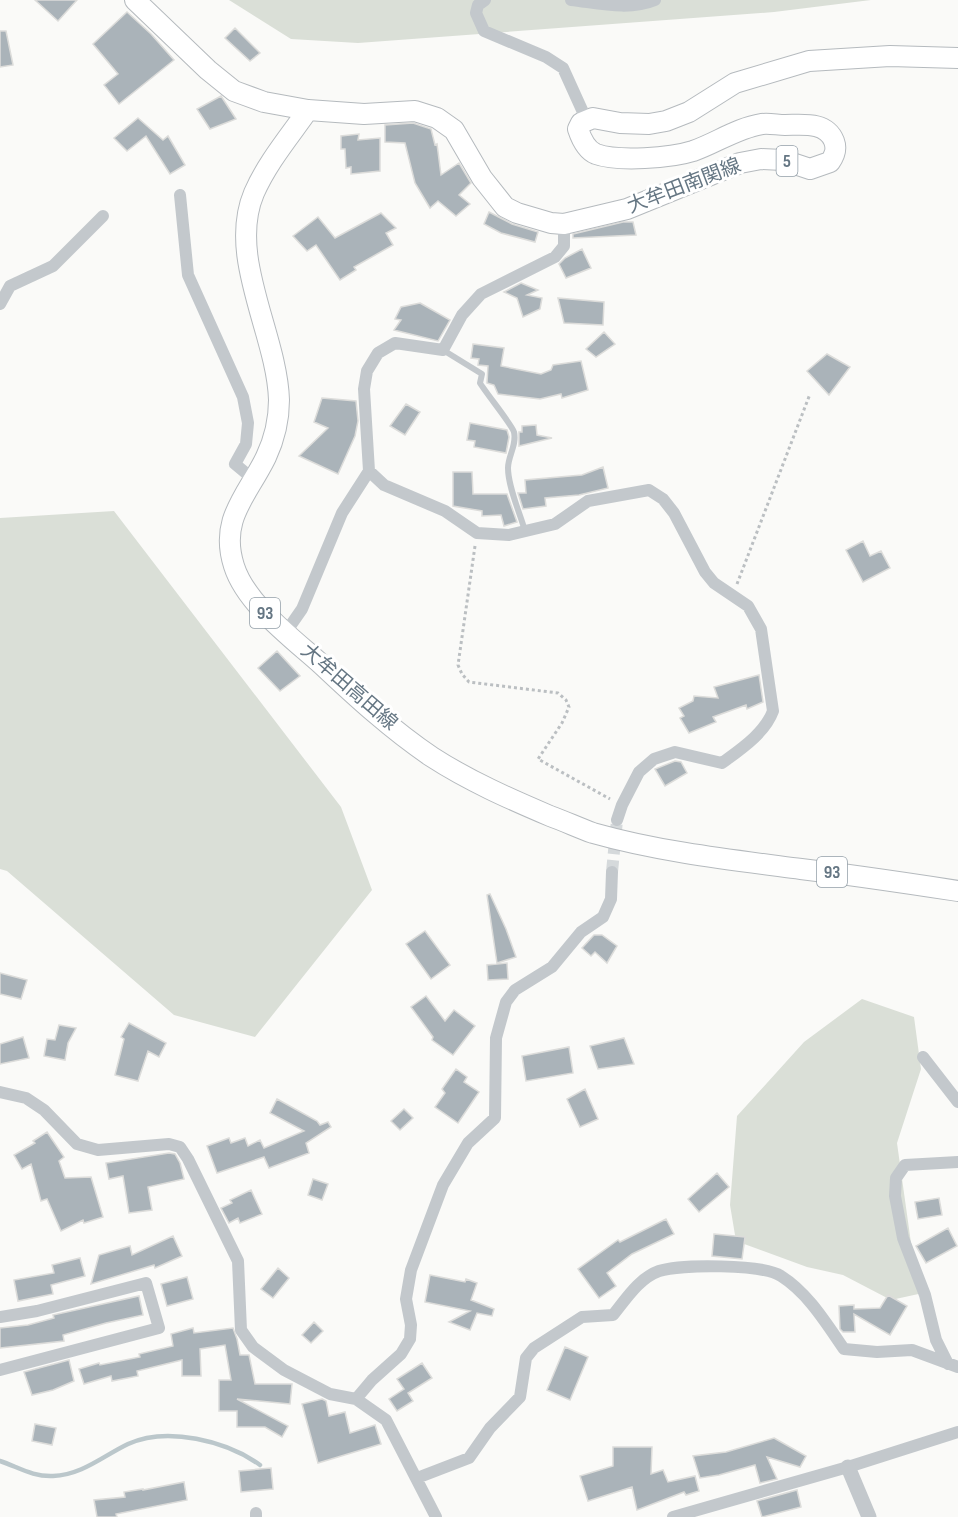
<svg xmlns="http://www.w3.org/2000/svg" width="958" height="1517" font-family="'Sofia Sans Condensed','Noto Sans JP',sans-serif">
  <style>
    .green { fill: #dadfd7 }
    .lines { fill: none; stroke-linecap: round; stroke-linejoin: round }
    .stream { stroke: #bbc7cb; stroke-width: 4.5 }
    .building { fill: #aab3b9; stroke: #dcdcda; stroke-width: 1.5 }
    .minor-tunnel { stroke: #d5d9db; stroke-width: 12; stroke-dasharray: 12 6; stroke-linecap: butt }
    .primary-casing { stroke: #b5babe; stroke-width: 22 }
    .path { stroke: #bbbfc2; stroke-width: 3; stroke-dasharray: 3 3; stroke-linecap: butt }
    .service { stroke: #c3c8cc; stroke-width: 6 }
    .minor { stroke: #c3c8cc; stroke-width: 12 }
    .tertiary { stroke: #c3c8cc; stroke-width: 15 }
    .primary { stroke: #fff; stroke-width: 20 }
    .labels { text-anchor: middle; dominant-baseline: central; stroke-width: 6; stroke-linejoin: round; paint-order: stroke }
    .shield { fill: #fff; stroke: #939fa8; stroke-width: 1.5 }
    .shield-label { font-size: 18px; font-weight: bold; fill: #657683 }
    .street-label { font-size: 20px; fill: #657683; stroke: #fff }
  </style>
  <rect width="100%" height="100%" fill="#fafaf8"/>
  <path class="green" d="M229,0H871L774,12L358,43L291,39Z
    M114,511L341,807L372,890L255,1037L174,1015L7,871L0,869V518Z
    M862,999L914,1017L921,1069L897,1143L911,1243L923,1293L891,1300L843,1275L807,1267L736,1241L730,1205L737,1116L804,1042Z"/>
  <g class="lines">
    <path class="stream" d="M0,1461C18,1467 33,1477 53,1476C82,1475 103,1456 128,1444C167,1426 227,1441 260,1465"/>
  </g>
  <path class="building" d="M35,0H77L58,21Z
    M127,12L151,34L174,60L119,104L104,85L118,74L93,44Z
    M235,28L260,53L250,61L225,38Z
    M0,31H6L13,65L0,67Z
    M221,96L236,119L210,129L197,109Z
    M138,118L163,140L168,136L185,165L170,174L146,136L127,151L114,138Z
    M413,123L431,129L435,145L437,144L441,175L459,163L471,183L459,195L470,204L456,216L438,201L430,208L415,183L405,143L385,142V125Z
    M359,134L358,140L380,138V171L351,174V167L346,168L345,149H341V136Z
    M489,212L512,224L538,232L535,242L501,233L484,224Z
    M381,213L396,228L386,233L393,245L354,267L356,270L340,280L316,245L307,251L293,236L318,217L335,238Z
    M623,222H633L636,235L573,238V234Z
    M582,249L591,268L566,278L559,264L565,258Z
    M521,283L538,290L527,295L542,298L540,309L523,317L517,298L504,292Z
    M558,298L604,302L603,325L564,323Z
    M420,303L450,320L438,341L394,330L401,320L395,319L401,307Z
    M604,332L615,344L596,357L586,349Z
    M473,344L504,348L501,366L541,374L551,370L553,365L581,361L588,390L562,398L561,394L540,399L498,394L494,385L487,383L488,366L478,365L479,359L471,358Z
    M827,354L850,367L829,395L807,371Z
    M322,398L356,401L358,421L355,436L338,474L299,456L328,428L314,422Z
    M406,404L420,412L405,435L390,426Z
    M470,423L507,430L509,437L506,453L474,447L475,441L467,440Z
    M536,425L537,435L552,438L519,446V432H522V426Z
    M603,467L608,488L579,495L545,498L546,506L523,509L518,493H526L525,480L582,475Z
    M453,472H472L473,494H507L517,522L504,526L501,515L482,516V511L453,506Z
    M863,541L870,556L881,551L890,568L863,582L846,550Z
    M277,651L300,676L280,691L258,668Z
    M759,675L763,702L747,709L746,705L713,717L716,722L689,733L680,718L684,716L679,708L693,701L694,696L718,698L714,687Z
    M675,761L681,762L687,773L665,786L655,769Z
    M490,894L506,929L516,957L497,963L487,895Z
    M425,931L450,965L431,979L406,944Z
    M594,935H602L617,946L607,963L595,952L591,956L582,948Z
    M507,963L508,979L488,980L487,965Z
    M0,973L27,980L21,999L0,994Z
    M426,996L445,1021L454,1010L475,1026L453,1055L432,1040L433,1037L411,1007Z
    M129,1023L166,1043L159,1057L148,1051L138,1081L115,1075L124,1039L121,1037Z
    M59,1025L76,1028L68,1043L65,1060L44,1056L47,1039L55,1040Z
    M23,1037L29,1058L0,1064V1044Z
    M624,1038L634,1064L598,1069L590,1046Z
    M569,1047L573,1073L526,1081L522,1056Z
    M456,1069L467,1077L464,1082L479,1092L458,1123L435,1107L445,1093L442,1089Z
    M585,1089L598,1119L580,1127L567,1099Z
    M277,1099L317,1121L320,1125L328,1122L331,1127L306,1143L309,1153L269,1168L264,1157L217,1173L207,1146L229,1138L231,1143L245,1138L248,1146L260,1140L264,1148L304,1131L270,1113Z
    M404,1109L413,1118L400,1130L391,1121Z
    M47,1132L64,1157L59,1161L65,1178L91,1177L103,1217L84,1223L83,1220L61,1231L47,1199L41,1201L31,1164L22,1169L14,1155L35,1143L33,1141Z
    M169,1153L175,1154L180,1163L184,1179L148,1187L152,1210L129,1213L123,1176L109,1179L106,1163Z
    M717,1173L729,1187L699,1212L688,1199Z
    M313,1179L328,1184L322,1200L308,1195Z
    M251,1190L262,1214L240,1223L238,1218L229,1223L221,1208L232,1203L230,1200Z
    M939,1198L942,1215L918,1219L915,1202Z
    M666,1219L674,1234L632,1254L607,1273L616,1286L599,1298L578,1269L618,1240L620,1242Z
    M948,1228L957,1246L926,1263L916,1246Z
    M714,1234L745,1237L742,1259L712,1256Z
    M173,1236L182,1256L155,1268L154,1265L91,1284L99,1255L130,1246L132,1255Z
    M80,1258L85,1276L51,1285L53,1294L18,1301L14,1280L54,1273L52,1265Z
    M278,1268L289,1278L273,1298L261,1289Z
    M430,1275L465,1282L466,1279L477,1283L471,1300L494,1309L492,1316L477,1313L470,1330L449,1322L470,1311L425,1302Z
    M187,1277L193,1299L167,1306L161,1284Z
    M888,1295L907,1306L890,1335L854,1314L855,1332H843L840,1329L839,1306L854,1305V1309L880,1308Z
    M139,1296L143,1315L106,1323L63,1335L64,1341L0,1348V1328L28,1325L54,1318L53,1315Z
    M314,1322L323,1331L311,1343L302,1335Z
    M193,1328L194,1333L233,1328L237,1339L240,1355H249L255,1384H292L290,1404L237,1399L288,1426L282,1437L265,1427H237V1411H219V1380H231L225,1345L200,1349L201,1376H182V1360L137,1371L138,1376L112,1381L111,1376L84,1384L79,1369L99,1363L100,1365L140,1357L139,1354L173,1346L171,1334Z
    M565,1347L588,1357L570,1400L547,1390Z
    M69,1360L74,1381L53,1390L32,1395L24,1372Z
    M422,1363L432,1378L408,1393L413,1401L397,1411L389,1399L404,1389L397,1379Z
    M322,1399L326,1401L329,1416L345,1412L350,1433L375,1425L381,1444L318,1463L302,1404Z
    M35,1424L56,1428L52,1445L32,1441Z
    M774,1438L806,1456L800,1467L767,1457L777,1479L760,1483L755,1465L719,1475L700,1478L693,1456L726,1452Z
    M613,1447H652L651,1474L663,1470L668,1482L695,1476L699,1491L686,1495L684,1492L637,1510L632,1487L588,1501L580,1476L613,1466Z
    M271,1468L273,1489L241,1492L239,1471Z
    M184,1482L187,1500L116,1514L117,1517H97L94,1500L125,1497L124,1492L143,1489V1490Z
    M797,1490L801,1507L762,1517L757,1501Z"/>
  <g class="lines">
    <path class="minor-tunnel" d="M612,872L617,820"/>
    <g class="primary-casing">
      <path id="primary" d="M135,0L208,70L234,91L264,102L308,110L364,114L415,111L437,118L454,130L482,178L505,207L517,213L551,223L564,224L627,209L740,163L761,159L783,160L810,169L830,162C835,155 837,149 834,141C826,121 802,125 785,125C778,125 769,123 762,124C737,128 716,143 693,151C671,158 618,162 596,154C586,150 581,138 578,129L581,123L593,118L620,123L649,124L666,121L689,112L735,83L809,61L890,56L958,58
        M308,110C289,137 267,163 254,193C227,257 277,334 279,400C279,419 274,440 266,457C247,496 219,519 234,566C246,604 292,638 321,664C356,697 392,730 432,757C469,781 510,799 550,816C564,821 579,828 593,833C660,852 732,860 801,869C854,875 906,883 958,891"/>
    </g>
    <path class="path" d="M475,546L458,665L462,674L469,682L558,693L566,700L569,707L562,723L538,759L610,799
      M737,584L810,394"/>
    <path class="service" d="M443,350L482,374L480,383C486,393 512,425 514,432C517,445 508,456 508,468C508,487 520,513 525,531"/>
    <path class="minor" d="M485,0L478,5L476,13L484,31L546,57L563,68L587,121
      M571,0C598,3 629,11 655,0
      M180,195L188,275L243,397L248,423L246,444L235,464L253,479
      M564,224V246L555,257L481,294L462,315L443,350L395,343L378,353L367,371L364,389L369,471L384,485L445,511L477,533L509,535L555,524L588,501L649,490L663,499L674,513L705,572L714,583L748,606L761,629L773,711C765,733 741,749 722,763L675,752L654,759L639,772L622,805L617,820
      M0,304L10,286L53,266L103,216
      M286,632L302,609L342,513L369,471
      M923,1057L958,1102
      M0,1092L26,1098L44,1110L77,1144L98,1150L169,1144L180,1147L188,1159L238,1261L241,1330L253,1347L284,1370L330,1394L356,1399L386,1420L436,1517
      M0,1317L37,1311L146,1283L159,1328L0,1370
      M948,1364L936,1340L925,1295L903,1238L895,1196L896,1178L905,1165L958,1162
      M356,1399L372,1380L401,1354L410,1339L411,1325L406,1299L411,1270L443,1185L468,1143L495,1118L496,1038L506,1002L515,990L552,967L581,932L603,917L611,899L612,872
      M417,1478L469,1458L490,1428L520,1397L526,1358L534,1348L582,1317L613,1315C626,1299 639,1278 659,1271C680,1264 763,1264 781,1276C808,1293 826,1323 844,1349L877,1352L912,1350L958,1367
      M256,1517V1513
      M673,1517L848,1467L958,1432"/>
    <path class="tertiary" d="M848,1467L869,1517"/>
    <use href="#primary" class="primary"/>
  </g>
  <g class="labels">
    <g class="shield">
      <rect x="776.5" y="146" width="21" height="30" rx="4.5"/>
      <rect x="250" y="598" width="30" height="30" rx="4.5"/>
      <rect x="817" y="857" width="30" height="30" rx="4.5"/>
    </g>
    <g class="shield-label">
      <text x="787" y="161">5</text>
      <text x="265" y="613">93</text>
      <text x="832" y="872">93</text>
    </g>
    <g class="street-label">
      <text transform="translate(684 186) rotate(-21)">大牟田南関線</text>
      <text transform="translate(349 687) rotate(41)">大牟田高田線</text>
    </g>
  </g>
</svg>
